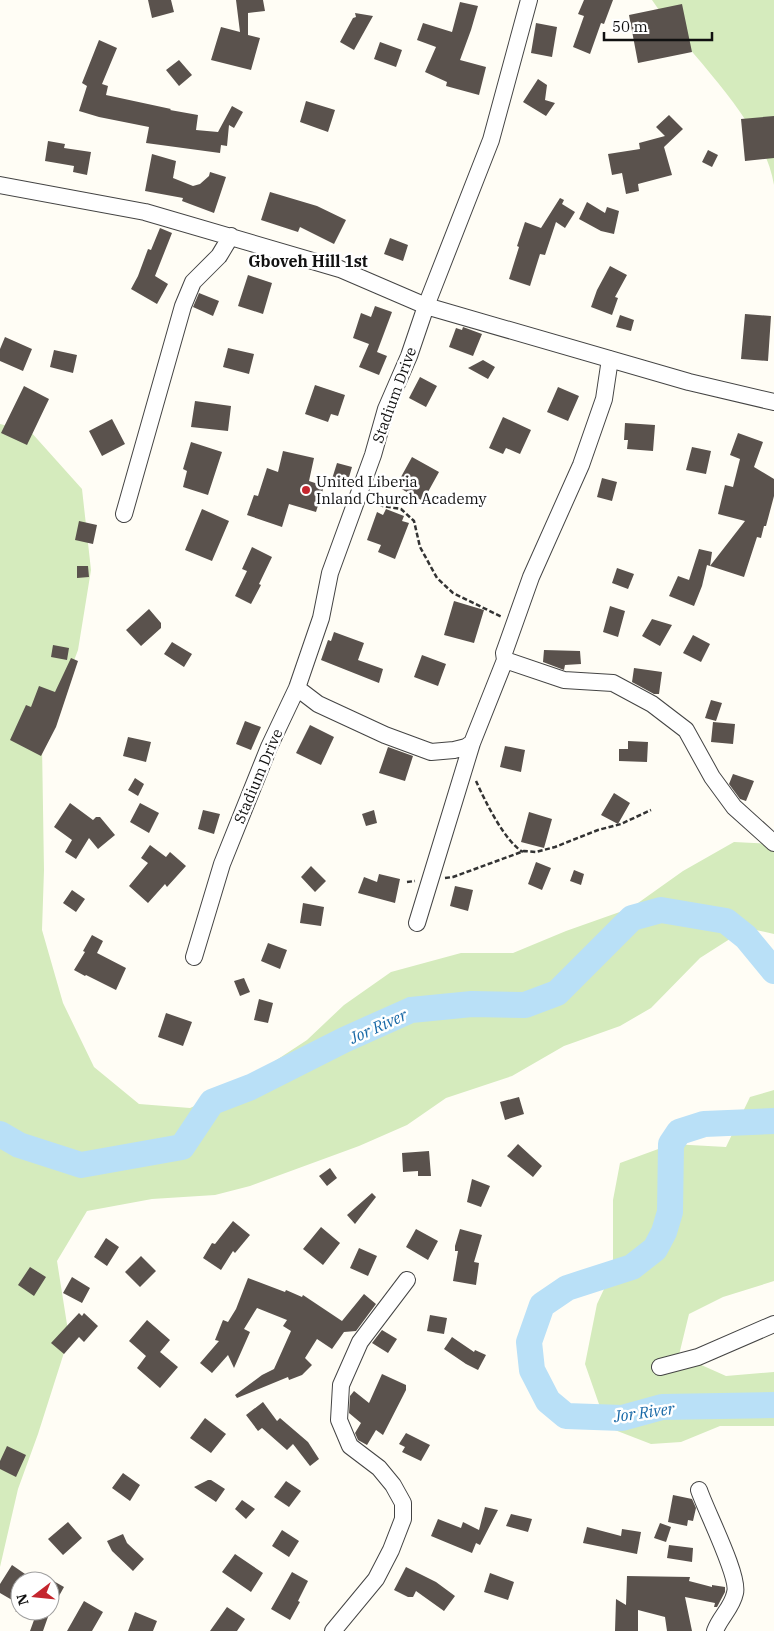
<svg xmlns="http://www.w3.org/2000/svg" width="774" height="1631" font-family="'IBM Plex Serif',serif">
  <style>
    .green { fill: #d5ebbd }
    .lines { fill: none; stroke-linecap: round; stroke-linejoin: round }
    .river { stroke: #b9e0f7; stroke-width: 26 }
    .building { fill: #5a524d }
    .minor-casing { stroke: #444; stroke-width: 18 }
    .path { stroke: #333; stroke-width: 2.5; stroke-dasharray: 5 2.5; stroke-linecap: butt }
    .minor { stroke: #fff; stroke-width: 16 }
    .poi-dot { fill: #c4262e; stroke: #fff; stroke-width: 2 }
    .labels { text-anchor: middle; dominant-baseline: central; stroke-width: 5; stroke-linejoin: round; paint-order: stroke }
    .street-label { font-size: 15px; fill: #111; stroke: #fff }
    .poi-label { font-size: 15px; fill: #111; stroke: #fff; text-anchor: start }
    .neighbourhood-label { font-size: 16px; font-weight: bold; fill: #111; stroke: #fff }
    .water-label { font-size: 16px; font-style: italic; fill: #1768a6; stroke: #fff }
  </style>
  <rect width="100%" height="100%" fill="#fffdf5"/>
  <path class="green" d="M652,0H774V185C763,119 689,56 652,0Z
    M0,424L30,431L82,489L91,570L78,650L42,745L44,870L42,930L63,1003L94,1067L139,1104L190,1108L231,1090L307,1040L344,1005L391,972L461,953H513L566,931L631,908L683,871L734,842L774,844V934L747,928L700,958L651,1008L620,1026L564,1046L512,1076L446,1098L407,1125L359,1146L250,1186L215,1195L152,1199L87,1211L57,1261L69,1337L38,1434L18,1489L0,1567Z
    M774,1090V1281L723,1297L689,1314L679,1355L726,1376L774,1372V1426H720L681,1442L651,1444L607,1427L585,1364L597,1304L613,1270V1200L620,1163L672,1144L726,1147L750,1097Z"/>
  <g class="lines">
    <path class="river" d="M774,1121L704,1124L679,1132L671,1144L670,1212L664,1232L655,1249L632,1267L567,1288L542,1305L529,1342L532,1370L548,1401L566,1416L622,1418L662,1407L774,1405
      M0,1134L19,1145L81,1165L182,1147L212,1102L251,1087L344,1040L411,1010L472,1004L525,1005L557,993L632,918L661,910L726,921L746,937L774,971"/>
  </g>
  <path class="building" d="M148,0H171L174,12L152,18Z
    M236,0H263L265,11L248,13V35L260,38L251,70L211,60L221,27L240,32Z
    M584,0H613L604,24L601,23L590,54L573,47L584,16L578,14Z
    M460,2L478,6L471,30L460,60L486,67L479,95L446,86L447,82L425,72L436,47L417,40L423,23L452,32Z
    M682,4L692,52L638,63L629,15Z
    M355,13L373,16L354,50L340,42L353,18L356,17Z
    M536,23L557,27L552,57L531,53Z
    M99,40L117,48L102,84L108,86L106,95L171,109L170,110L198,115L196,130L218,132L232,106L243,112L234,128L229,125L227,146L221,145L220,153L146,143L149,127L99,117L79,111L87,86L82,83Z
    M380,42L402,50L396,67L374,59Z
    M179,60L192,75L179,86L166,70Z
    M538,79L547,85L545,100L555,103L546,116L523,102Z
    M306,101L335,110L328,132L300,122Z
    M669,115L683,129L664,147L672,175L638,184L639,191L626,194L622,173L612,175L608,154L640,149L639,143L665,136L656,127Z
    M774,116V158L745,161L741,119Z
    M48,141L65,144L64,148L91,152L87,175L73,172L74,166L45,161Z
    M708,150L718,155L712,167L702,162Z
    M152,154L176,161L173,178L193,186L200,184L209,176L210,172L226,177L214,213L182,201L183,198L145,191Z
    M270,192L317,206L346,220L334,244L300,227L298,232L261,220Z
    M560,198L564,200L562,204L575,212L565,228L556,222L545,255L540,254L530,286L509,279L519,247L517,246L525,222L541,228Z
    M587,202L605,213L607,207L619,211L614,234L601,231L579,219Z
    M160,228L172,233L155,276L168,284L157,304L131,289L138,276L148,249L151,250Z
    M390,238L408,245L403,261L384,254Z
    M610,266L627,275L615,297L618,298L612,315L591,307L597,290Z
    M248,275L272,283L263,314L238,306Z
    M199,293L219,301L213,316L193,307Z
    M375,306L392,312L377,352L387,356L379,375L359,367L369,344L353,338L361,313L371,317Z
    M745,314L771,316L768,361L741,359Z
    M620,315L634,320L631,331L616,327Z
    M463,327L482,334L473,356L449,347L456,328L462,330Z
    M5,337L32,349L23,371L0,361V349Z
    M228,348L254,354L249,374L223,367Z
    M54,350L77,355L73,373L50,367Z
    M483,360L495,367L488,379L468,368Z
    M420,377L437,386L426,407L409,398Z
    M315,385L345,395L338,416L331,414L328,422L305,414Z
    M24,386L49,399L27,445L1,433Z
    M558,387L579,396L568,421L547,412Z
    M195,401L231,406L228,431L191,427Z
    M503,417L531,430L520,454L506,448L503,454L489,448Z
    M112,419L125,444L102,456L89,431Z
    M625,423L655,425L653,451L627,449L628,440H624Z
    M738,433L763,442L754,467L774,479V496L766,526H764L761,538L757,537L744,577L707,565L702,586L694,606L669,596L678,576L689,580L699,549L712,552L710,566L745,521L718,514L725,485L733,487L740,459L730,455Z
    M191,442L222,452L208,495L183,487L187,471L183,469Z
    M692,447L711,451L706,474L686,470Z
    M283,451L314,458L309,481L324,486L316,512L289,504L282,527L247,515L254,495L258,496L267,468L278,472Z
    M412,457L439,472L423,501L396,486Z
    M337,463L352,467L347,484L332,479Z
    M602,478L617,482L612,501L597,497Z
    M202,509L229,521L212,561L185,550Z
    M386,509L404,516L402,521L409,523L395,559L378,552L381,545L367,540L377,512L383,515Z
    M79,521L97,525L93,544L75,540Z
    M252,547L272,557L259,584L261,585L251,604L235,596L247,571L242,569Z
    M77,566H88L89,577L77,578Z
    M617,568L634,574L628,589L612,583Z
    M454,601L484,610L474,643L444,635Z
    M610,606L625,611L618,637L603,632Z
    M149,609L161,623V628L141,646L126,630Z
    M652,619L672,625L660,646L642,636Z
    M334,632L364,643L358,660L383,669L379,683L321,660L328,640L331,641Z
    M693,635L710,644L701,662L683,653Z
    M172,642L192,654L184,667L164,654Z
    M53,645L69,648L67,660L51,657Z
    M544,650L580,651L581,664L565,665L564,670L543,662Z
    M422,655L446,664L438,686L414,677Z
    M71,658L78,661L56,727L41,756L10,740L26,705L31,707L39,686L55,692Z
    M634,668L662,672L659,694H654L632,682Z
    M711,700L722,703L716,721L705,718Z
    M245,721L261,727L251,750L236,744Z
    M713,722L735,724L733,744L711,742Z
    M310,725L334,737L321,765L296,753Z
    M128,737L151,742L146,762L123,756Z
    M628,741L648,742L647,762L619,761V749H628Z
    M505,746L525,750L521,772L500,767Z
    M388,747L413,756L405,781L379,773Z
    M733,774L754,781L746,801L740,799L729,784Z
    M135,778L144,784L138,796L128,790Z
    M614,793L630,803L618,824L601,815Z
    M70,803L93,820L96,817H100L115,835L98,849L89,838L76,859L65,852L72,840L54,827Z
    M140,803L159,813L149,833L130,822Z
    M203,810L220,814L214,834L198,829Z
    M374,810L377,823L366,826L362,814Z
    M529,812L552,819L544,848L521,842Z
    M150,845L166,857L170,852L186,866L167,887L165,884L148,903L129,886L148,863L141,858Z
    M536,862L551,868L542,890L528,884Z
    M311,866L326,881L315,892L301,877Z
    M574,870L584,874L581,885L570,881Z
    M379,874L400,879L395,903L358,893L364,877L377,882Z
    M455,886L473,890L468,911L450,906Z
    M72,890L85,899L76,912L63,903Z
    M303,903L324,907L321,926L300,923Z
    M92,935L103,941L97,953L126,968L116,990L86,975L85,976L74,970L85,952L83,951Z
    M268,943L287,950L280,969L261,961Z
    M244,978L250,992L240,996L234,981Z
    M259,999L273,1003L268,1023L254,1020Z
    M166,1013L192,1022L183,1046L158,1037Z
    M519,1097L524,1114L505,1120L500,1102Z
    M518,1144L542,1166L533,1177L507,1156Z
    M429,1151L431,1176H418V1171L403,1172L402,1153Z
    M330,1168L337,1178L327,1186L319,1176Z
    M472,1179L490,1186L481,1207L467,1202Z
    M372,1193L376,1197L355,1224L347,1215Z
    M233,1221L250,1235L235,1253L233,1251L221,1270L203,1258L212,1243L215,1244Z
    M321,1227L340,1243L323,1265L303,1249Z
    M416,1229L438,1241L428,1260L406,1247Z
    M460,1229L482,1235L474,1262L479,1263L476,1285L453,1281L458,1251H455V1246Z
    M106,1238L119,1247L107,1266L94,1257Z
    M359,1248L377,1256L368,1276L350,1268Z
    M141,1256L156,1271L140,1287L125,1272Z
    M30,1267L46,1277L34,1296L18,1285Z
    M72,1277L90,1288L82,1303L63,1293Z
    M248,1278L285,1292L286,1290L302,1297L303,1295L342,1321L364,1294L376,1304L356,1331L344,1332L332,1349L317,1339L305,1358L312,1365L302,1375L289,1380L288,1377L237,1398L235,1395L262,1375L274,1369L291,1331L283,1326L287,1320L257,1308L244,1329L250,1332L234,1368L228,1355L212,1373L200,1363L219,1341L215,1340L223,1320L228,1322L236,1309Z
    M79,1313L82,1316L84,1313L98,1326L84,1342L79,1337L64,1354L51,1343Z
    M430,1315L447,1318L444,1334L427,1331Z
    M147,1320L170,1340L160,1352L178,1367L160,1388L137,1368L146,1356L129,1341Z
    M382,1330L397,1339L388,1353L372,1343Z
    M452,1337L474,1352L475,1350L486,1355L478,1370L466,1364L444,1349Z
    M382,1374L406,1385V1390L383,1435L376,1430L367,1445L358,1440L355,1433L361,1423L349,1413L350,1396L354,1391L369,1403Z
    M263,1402L277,1421L280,1418L308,1442L319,1459L310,1466L293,1444L287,1450L262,1428L258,1431L246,1415Z
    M205,1418L226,1434L211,1453L190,1438Z
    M406,1433L430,1445L421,1461L402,1452L405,1447L399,1444Z
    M7,1446L26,1455L16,1477L0,1469V1461Z
    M123,1473L140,1485L130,1501L112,1488Z
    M208,1480H211L225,1489L216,1502L194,1487Z
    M286,1481L301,1491L289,1507L274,1497Z
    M673,1495L692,1499L696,1508L693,1521L688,1520L687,1526L668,1522Z
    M242,1500L255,1509L246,1519L235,1509Z
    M485,1507L498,1510L480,1545L476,1543L472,1553L431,1536L438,1519L461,1528L463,1522L479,1530Z
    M511,1514L532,1519L528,1532L506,1526Z
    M68,1522L82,1538L63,1555L48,1539Z
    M660,1523L671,1527L666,1542L654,1538Z
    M587,1527L621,1536L622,1529L641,1532L637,1554L583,1543Z
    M282,1530L299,1541L289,1557L272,1546Z
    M123,1534L127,1543L144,1559L133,1571L112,1551L107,1541Z
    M669,1545L693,1548L692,1562L667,1558Z
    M235,1554L263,1573L251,1592L222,1572Z
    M12,1565L28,1576L25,1581H20V1588L12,1600L0,1593V1584Z
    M406,1567L436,1582L455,1596L444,1611L416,1591L413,1597H408L394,1590Z
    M292,1572L308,1581L298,1601L300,1602L290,1620L271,1609Z
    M490,1573L514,1582L508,1600L484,1592Z
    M627,1576L690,1577L689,1581L712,1587V1585L725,1587V1592L717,1607H714L715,1603L685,1597L692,1631H667L665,1617L638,1610V1631H615L616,1599L626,1605Z
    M50,1579L64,1587L49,1614L43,1631H30L34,1620L15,1611H50Z
    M84,1601L103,1612L92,1631H67Z
    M227,1607L245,1619L237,1631H210Z
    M135,1612L157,1621L153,1631H128Z"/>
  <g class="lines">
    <g class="minor-casing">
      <path id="minor" d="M0,185L145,212L340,269L426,306L689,382L774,402
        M124,514L183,306L193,282L219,256L231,236
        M505,660L564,680L613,683L652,704L686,730L712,777L734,807L774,843
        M297,688L318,704L385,735L431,752L454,750L466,747L472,743L505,660L504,653L531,577L581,465L604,399L610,359
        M417,923L472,743
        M194,957L222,864L269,747L297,688L321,618L330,573L373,455L386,409L409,356L426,306L491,140L529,0
        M660,1367L698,1357L774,1324
        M699,1490C706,1511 740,1577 735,1593C732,1608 720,1617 715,1631
        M333,1631L376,1579L391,1550L403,1519V1503L393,1485L379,1468L350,1446L339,1420L341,1385L360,1342L407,1280"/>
    </g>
    <path class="path" d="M372,501L383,506L401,509L414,521L420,547L437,578L453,593L502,617
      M476,781C485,801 505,842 523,852
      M445,878L453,877L524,851L536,852L555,847L598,830L621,824L651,810
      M407,882L415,881"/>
    <use href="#minor" class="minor"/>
  </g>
  <circle class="poi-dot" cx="306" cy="490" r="5"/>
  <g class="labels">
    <g class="street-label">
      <text transform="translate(394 395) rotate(-70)">Stadium Drive</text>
      <text transform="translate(258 776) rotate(-67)">Stadium Drive</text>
    </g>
    <g class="poi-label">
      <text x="316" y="481">United Liberia<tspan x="316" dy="17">Inland Church Academy</tspan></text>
    </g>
    <g class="neighbourhood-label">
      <text x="308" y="261">Gboveh Hill 1st</text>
    </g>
    <g class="water-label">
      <text transform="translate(378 1026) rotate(-24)">Jor River</text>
      <text transform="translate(644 1412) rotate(-8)">Jor River</text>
    </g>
  </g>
  <g transform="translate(35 1596) rotate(254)"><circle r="24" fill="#ffffff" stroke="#a0a0a0"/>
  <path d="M0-4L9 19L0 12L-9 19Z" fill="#c4262e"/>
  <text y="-8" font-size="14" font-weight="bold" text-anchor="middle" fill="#111111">N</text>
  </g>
  <path d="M604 32v8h108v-8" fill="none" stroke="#111111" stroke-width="2.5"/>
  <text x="612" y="32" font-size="15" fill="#111111" stroke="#ffffff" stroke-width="4" paint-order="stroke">50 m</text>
</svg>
